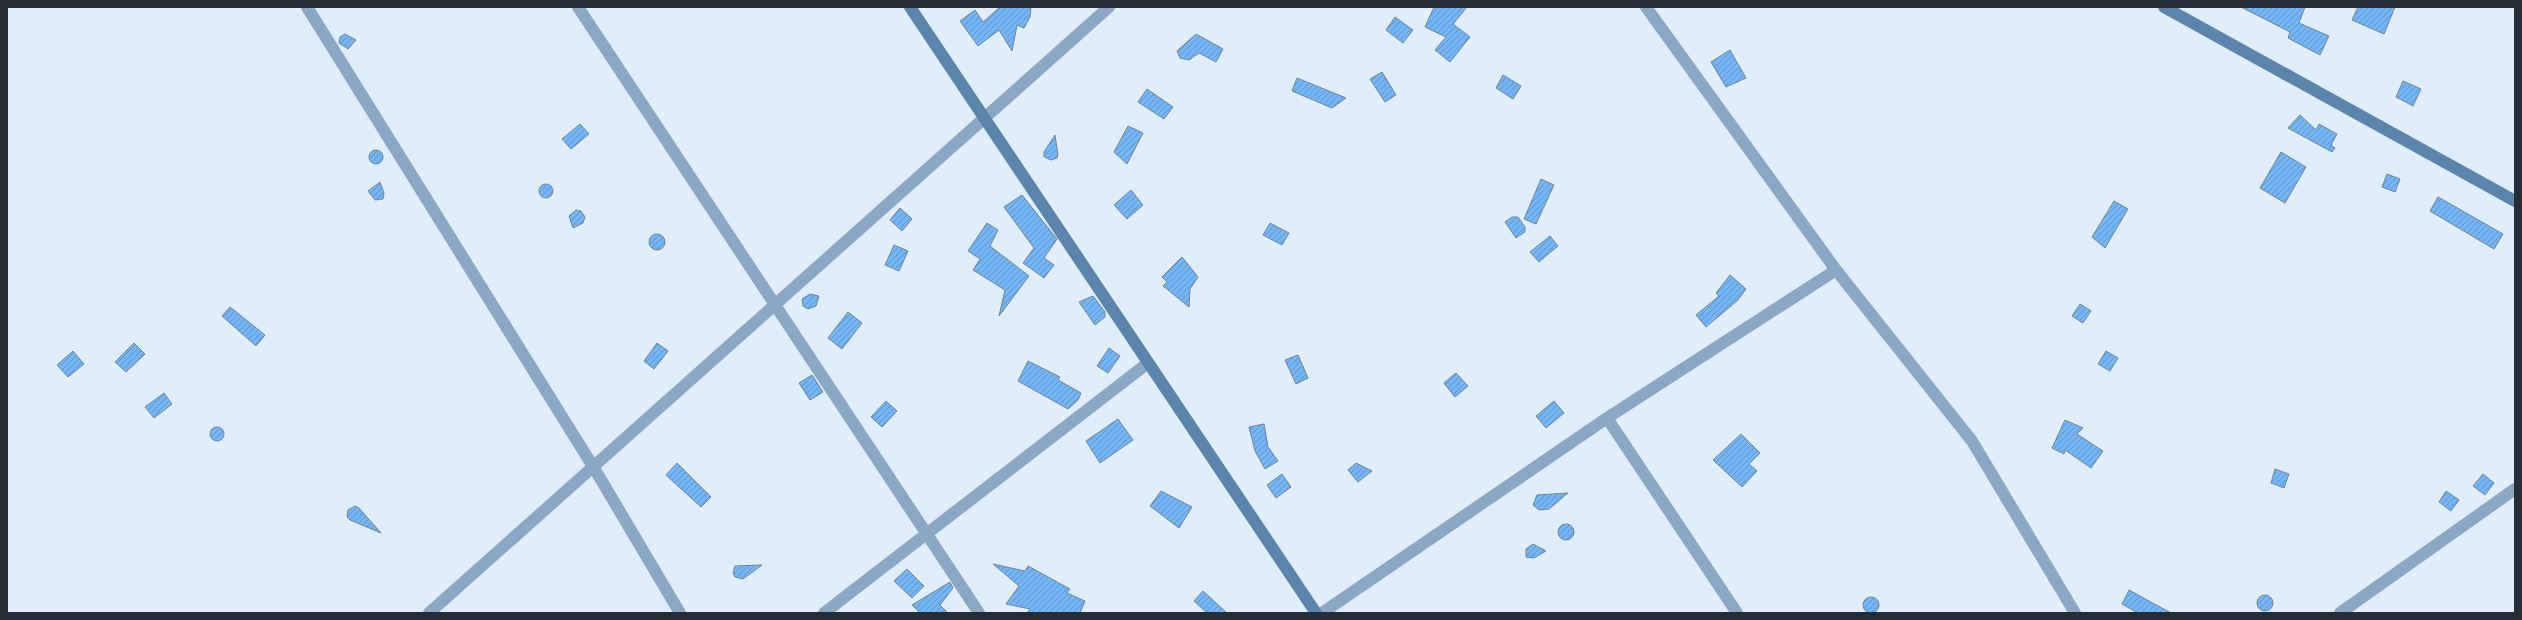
<svg xmlns="http://www.w3.org/2000/svg" width="2522" height="620" font-family="Roboto,sans-serif">
  <style>
    .building { fill: url(#building-hatch); stroke: #6f8498 }
    .lines { fill: none; stroke-linecap: round; stroke-linejoin: round }
    .street { stroke: #8ca7c3; stroke-width: 12 }
    .secondary { stroke: #5c85ae; stroke-width: 12 }
  </style>
  <defs>
    <pattern id="building-hatch" width="6" height="6" patternUnits="userSpaceOnUse"><rect width="6" height="6" fill="#74b6f5"/><path d="M-1 1l2-2M0 6l6-6M5 7l2-2" fill="none" stroke="#5f94c7"/></pattern>
  </defs>
  <rect width="100%" height="100%" fill="#e0edfb"/>
  <path class="building" d="M1000,7H1031L1030,17L1024,28L1017,25L1012,51L999,30L978,46L960,21L975,10L983,22Z
    M1434,7H1467L1453,24L1470,37L1450,62L1435,50L1446,37L1425,27Z
    M2241,7H2305L2299,23L2329,36L2320,55L2288,38L2290,32Z
    M2358,7H2395L2384,34L2352,20Z
    M1395,17L1413,30L1403,43L1386,30Z
    M345,34L356,40L348,49L339,43L340,37Z
    M1196,34L1223,49L1216,62L1199,53L1189,60L1180,58L1177,51Z
    M1730,50L1746,78L1726,87L1711,62Z
    M1382,72L1396,95L1385,102L1370,79Z
    M1503,75L1521,86L1513,99L1496,88Z
    M1297,78L1346,98L1332,108L1292,91Z
    M2403,81L2421,89L2413,106L2396,97Z
    M1147,89L1173,107L1164,119L1138,102Z
    M2300,115L2316,130L2319,124L2337,134L2331,145L2335,148L2332,152L2288,128Z
    M580,124L589,134L571,149L562,139Z
    M1128,126L1143,133L1127,164L1114,152Z
    M1055,135L1058,155L1057,158L1051,160L1044,157V152Z
    M369 157a7 7 0 1 1 14 0a7 7 0 1 1-14 0Z
    M2281,152L2306,167L2285,203L2260,188Z
    M2387,174L2400,179L2395,192L2382,187Z
    M1541,179L1554,185L1536,224L1524,219Z
    M380,182L384,193L383,199L375,200L368,191Z
    M539 191a7 7 0 1 1 14 0a7 7 0 1 1-14 0Z
    M1131,190L1143,205L1127,219L1114,205Z
    M1022,195L1057,239L1044,258L1054,265L1044,278L1023,263L1034,248L1004,207Z
    M2438,197L2503,234L2494,249L2430,211Z
    M2114,201L2128,209L2105,248L2092,237Z
    M900,208L912,219L902,231L890,220Z
    M576,210L581,211L585,217L583,223L573,228L569,216Z
    M1512,217H1518L1525,227V232L1516,238L1505,222Z
    M987,223L998,230L990,246L1029,276L999,316L1005,290L973,270L980,259L968,251Z
    M1270,223L1289,233L1282,245L1263,235Z
    M649 242a8 8 0 1 1 16 0a8 8 0 1 1-16 0Z
    M1550,236L1558,246L1539,262L1530,252Z
    M894,245L908,251L899,271L885,265Z
    M1182,257L1198,277L1190,289L1189,307L1163,286L1167,282L1162,277Z
    M1730,275L1746,289L1738,300L1706,327L1696,315L1719,296L1716,293Z
    M810,294L819,296L816,306L808,309L803,306L802,299Z
    M1093,296L1105,312V317L1095,325L1079,302Z
    M2080,304L2091,311L2083,323L2072,316Z
    M230,307L265,335L256,346L222,316Z
    M848,312L862,323L842,349L828,338Z
    M134,343L145,354L126,372L115,362Z
    M657,343L668,351L654,369L644,361Z
    M1109,348L1120,356L1108,373L1097,366Z
    M73,351L84,364L68,377L57,365Z
    M2106,351L2118,358L2110,371L2098,364Z
    M1298,355L1308,378L1296,384L1285,360Z
    M1028,361L1060,377L1058,380L1081,393L1078,400L1068,409L1018,381Z
    M1456,373L1468,386L1455,397L1444,383Z
    M812,375L823,392L810,400L799,383Z
    M164,393L172,404L154,418L145,407Z
    M886,401L897,411L882,427L871,417Z
    M1554,401L1564,413L1546,428L1536,416Z
    M1118,419L1133,440L1100,463L1086,441Z
    M2065,420L2083,428L2077,434L2103,451L2091,468L2065,450L2064,454L2052,448Z
    M1264,424L1268,447L1278,461L1265,469L1255,451L1249,427Z
    M210 434a7 7 0 1 1 14 0a7 7 0 1 1-14 0Z
    M1741,434L1760,453L1749,464L1757,471L1742,487L1713,460Z
    M677,463L711,497L701,507L666,475Z
    M1356,463L1372,471L1358,482L1348,470Z
    M2275,469L2289,474L2284,488L2271,483Z
    M1282,474L1291,487L1276,498L1267,485Z
    M2483,474L2494,483L2485,495L2473,486Z
    M1161,491L1192,507L1179,528L1150,506Z
    M2446,491L2459,500L2451,511L2439,502Z
    M1568,493L1549,509L1539,510L1533,505L1537,495Z
    M355,506L359,508L381,533L350,520L347,517L348,510Z
    M1558 532a8 8 0 1 1 16 0a8 8 0 1 1-16 0Z
    M1533,544L1546,551L1534,558L1526,557V549Z
    M993,564L1025,571L1028,566L1070,589L1067,593L1085,601L1080,613H1027L1030,609L1006,604L1019,586Z
    M762,565L743,579L735,577L733,573L735,566Z
    M907,569L924,586L912,598L894,581Z
    M950,582L953,588L940,605L948,613H920L912,605Z
    M2129,590L2171,613H2138L2122,604Z
    M1203,591L1227,613H1207L1194,601Z
    M2257 603a8 8 0 1 1 16 0a8 8 0 1 1-16 0Z
    M1863 605a8 8 0 1 1 16 0a8 8 0 1 1-16 0Z"/>
  <g class="lines">
    <path class="street" d="M307,7L594,468L680,613
      M578,7L979,613
      M1646,7L1836,270L1972,441L2075,613
      M1607,418L1737,613
      M429,613L1109,7
      M824,613L1148,363
      M1322,613L1607,418L1836,270
      M2340,613L2515,489"/>
    <path class="secondary" d="M910,7L1316,613
      M2164,7L2515,201"/>
  </g>
  <rect width="2522" height="620" fill="none" stroke="#252e36" stroke-width="16"/>
</svg>
